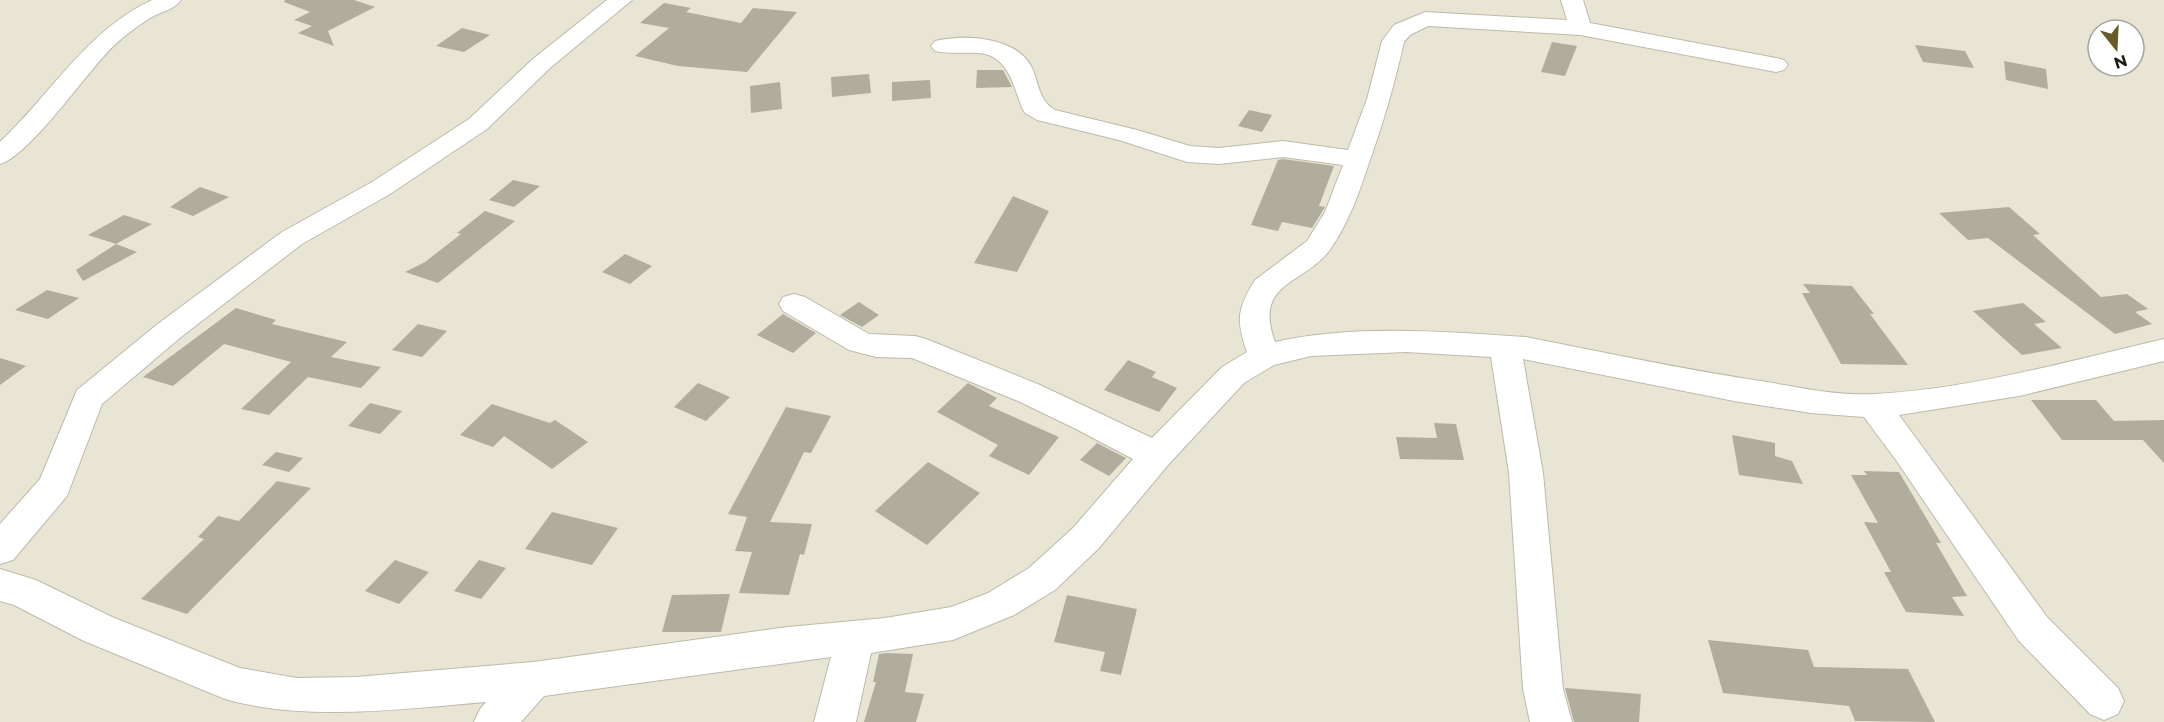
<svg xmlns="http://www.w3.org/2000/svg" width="2164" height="722" font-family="Montserrat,sans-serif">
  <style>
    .building { fill: #b1ad9e }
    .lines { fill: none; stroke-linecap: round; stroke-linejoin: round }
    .minor-casing { stroke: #bdbaaa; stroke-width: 2 }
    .minor { fill: #fff; fill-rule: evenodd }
  </style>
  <rect width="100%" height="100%" fill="#e8e5d5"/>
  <path class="building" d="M285,0H354L375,7L328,31L334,46L298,33L312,26L294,20L310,12L284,2Z
    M664,3L691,8L686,12L741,23L753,8L797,12L747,72L678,66L635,56L669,28L640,23Z
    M462,28L490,35L464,52L436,46Z
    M1552,42L1577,46L1565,76L1541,72Z
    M1915,45L1965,51L1974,68L1923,62Z
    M2004,61L2046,69L2048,89L2006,80Z
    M977,70H1003L1012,87L976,88Z
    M869,74L871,93L832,97L831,77Z
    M930,80L931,98L892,101V82Z
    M780,82L782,109L751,113L750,86Z
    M1249,110L1272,115L1262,132L1238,126Z
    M1283,159L1334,166L1319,206L1325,207L1312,228L1282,222L1278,231L1251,225L1278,160Z
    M513,180L540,186L514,207L489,200Z
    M200,187L229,197L193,216L170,207Z
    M1013,196L1049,211L1017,272L974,263Z
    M2009,207L2040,234L2033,235L2101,297L2127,294L2148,309L2135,312L2152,324L2115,334L1988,238L1968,240L1939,213Z
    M485,211L515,221L438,283L405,272L425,262L461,234L457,233Z
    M124,215L152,224L116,244L88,235Z
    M116,244L137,252L83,281L76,270Z
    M625,254L652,266L630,284L602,272Z
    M1803,284L1852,286L1874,314H1870L1908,365L1841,364L1802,293H1810Z
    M47,290L79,298L48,319L15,310Z
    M859,302L879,315L862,327L840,315Z
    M2023,303L2046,322L2034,324L2062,348L2022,355L1973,311Z
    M236,308L276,320L272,324L347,342L331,357L381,367L361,388L308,377L269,415L241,409L291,362L224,344L173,386L143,377Z
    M783,314L816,333L793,353L757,335Z
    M418,324L447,331L422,357L392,350Z
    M0,358L26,366L0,385Z
    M1128,360L1156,372L1152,377L1177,388L1159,412L1104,390Z
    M698,383L730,397L706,421L674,407Z
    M968,383L997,398L989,406L1059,437L1029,475L989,456L998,445L937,412Z
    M2031,400H2096L2114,421L2164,420V463L2143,440H2062Z
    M370,403L402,411L380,434L348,426Z
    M492,404L550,423L555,420L588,442L552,469L504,436L493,447L460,435Z
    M786,407L831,416L811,453L804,452L770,522L812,524L804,555L800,554L789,595L739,593L752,552L735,551L747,517L728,514Z
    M1434,423L1456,424L1464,460L1400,459L1396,437L1437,438Z
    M1732,435L1775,443V456L1792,461L1803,484L1739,475Z
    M1097,443L1126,458L1109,476L1080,460Z
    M276,452L303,458L289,472L262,465Z
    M928,462L980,493L927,545L875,511Z
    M1864,471L1899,472L1941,543H1936L1967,596L1952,597L1964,616L1906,612L1884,572H1891L1864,522L1878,523L1851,475H1867Z
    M277,481L311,488L187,614L141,599L204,539L198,537L218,516L239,521Z
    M552,512L618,528L592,565L525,549Z
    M395,560L429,572L399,604L365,591Z
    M479,560L506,568L481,599L454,591Z
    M730,594L721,632H662L672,595Z
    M1067,595L1137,609L1121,675L1100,671L1105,652L1054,642Z
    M1708,640L1808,650L1814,667L1908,669L1935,722L1855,721L1849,706L1723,693Z
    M886,653L913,654L905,692L924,694L916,722H864L876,682H873L879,654Z
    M1565,688L1641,694L1639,722H1574Z"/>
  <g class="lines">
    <g class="minor-casing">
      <path id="minor" d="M152,0H181C174,10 160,12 150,18C133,29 117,41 104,56C82,80 27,157 0,164V142C51,94 87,30 152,0Z
        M607,0H632L550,68L487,129L390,194L302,244L181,337L102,404L67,496L13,560L0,564V524L40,479L77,390L159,323L282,232L372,182L469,119L534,58Z
        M1561,0H1583L1590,23L1776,58L1784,60L1788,65L1784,70L1776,72L1580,35L1428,26L1410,35L1404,42C1395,82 1384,121 1370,160C1359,193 1349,223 1329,251C1303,285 1253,282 1275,342C1357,324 1443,332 1526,337C1606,353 1686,370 1767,382C1802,388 1839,396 1875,394C1972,389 2069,361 2164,339V361L2019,396L1899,415L2047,617L2118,688L2124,701L2118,714L2104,720L2090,714L2019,641L1896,460L1864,417L1811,413L1734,401L1523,359L1543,473L1563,689L1572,722H1530L1523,689L1509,473L1491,357L1406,352L1311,356L1274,365L1244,383L1168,465L1099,548L1055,590L1014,615L953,640L871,653L856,722H814L831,657L544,696L521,722H474L480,709L486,702C402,709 306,722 225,699L84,641L14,605L0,601V569L36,580L112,617L240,668L297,678L356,677L533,662L788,627L885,618L951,607L988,593L1029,568L1073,528L1133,459L1076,429L1018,401L912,358L876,357L849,350L783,311L779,304L783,297L794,294L805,297L869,334L915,336L926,339L1040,385L1152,438L1222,367L1247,352C1236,320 1237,309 1255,280L1307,241L1325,212L1343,165L1283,157L1219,164L1187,162L1119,140L1037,120L1025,113L1022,108C1013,84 1008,55 978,53C963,52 949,54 935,51L931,46L935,41C963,34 1015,36 1031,66C1039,82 1038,100 1055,110L1137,130L1190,146L1219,148L1283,141L1348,150L1367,99L1382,41L1394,25L1425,12L1567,20Z"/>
    </g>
    <use href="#minor" class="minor"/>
  </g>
  <g transform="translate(2116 48) rotate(162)"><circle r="28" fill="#ffffff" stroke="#a3a3a1" stroke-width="1.5"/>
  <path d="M0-4.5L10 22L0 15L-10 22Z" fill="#675b27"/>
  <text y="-9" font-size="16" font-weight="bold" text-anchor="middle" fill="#1a1913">N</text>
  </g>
</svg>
